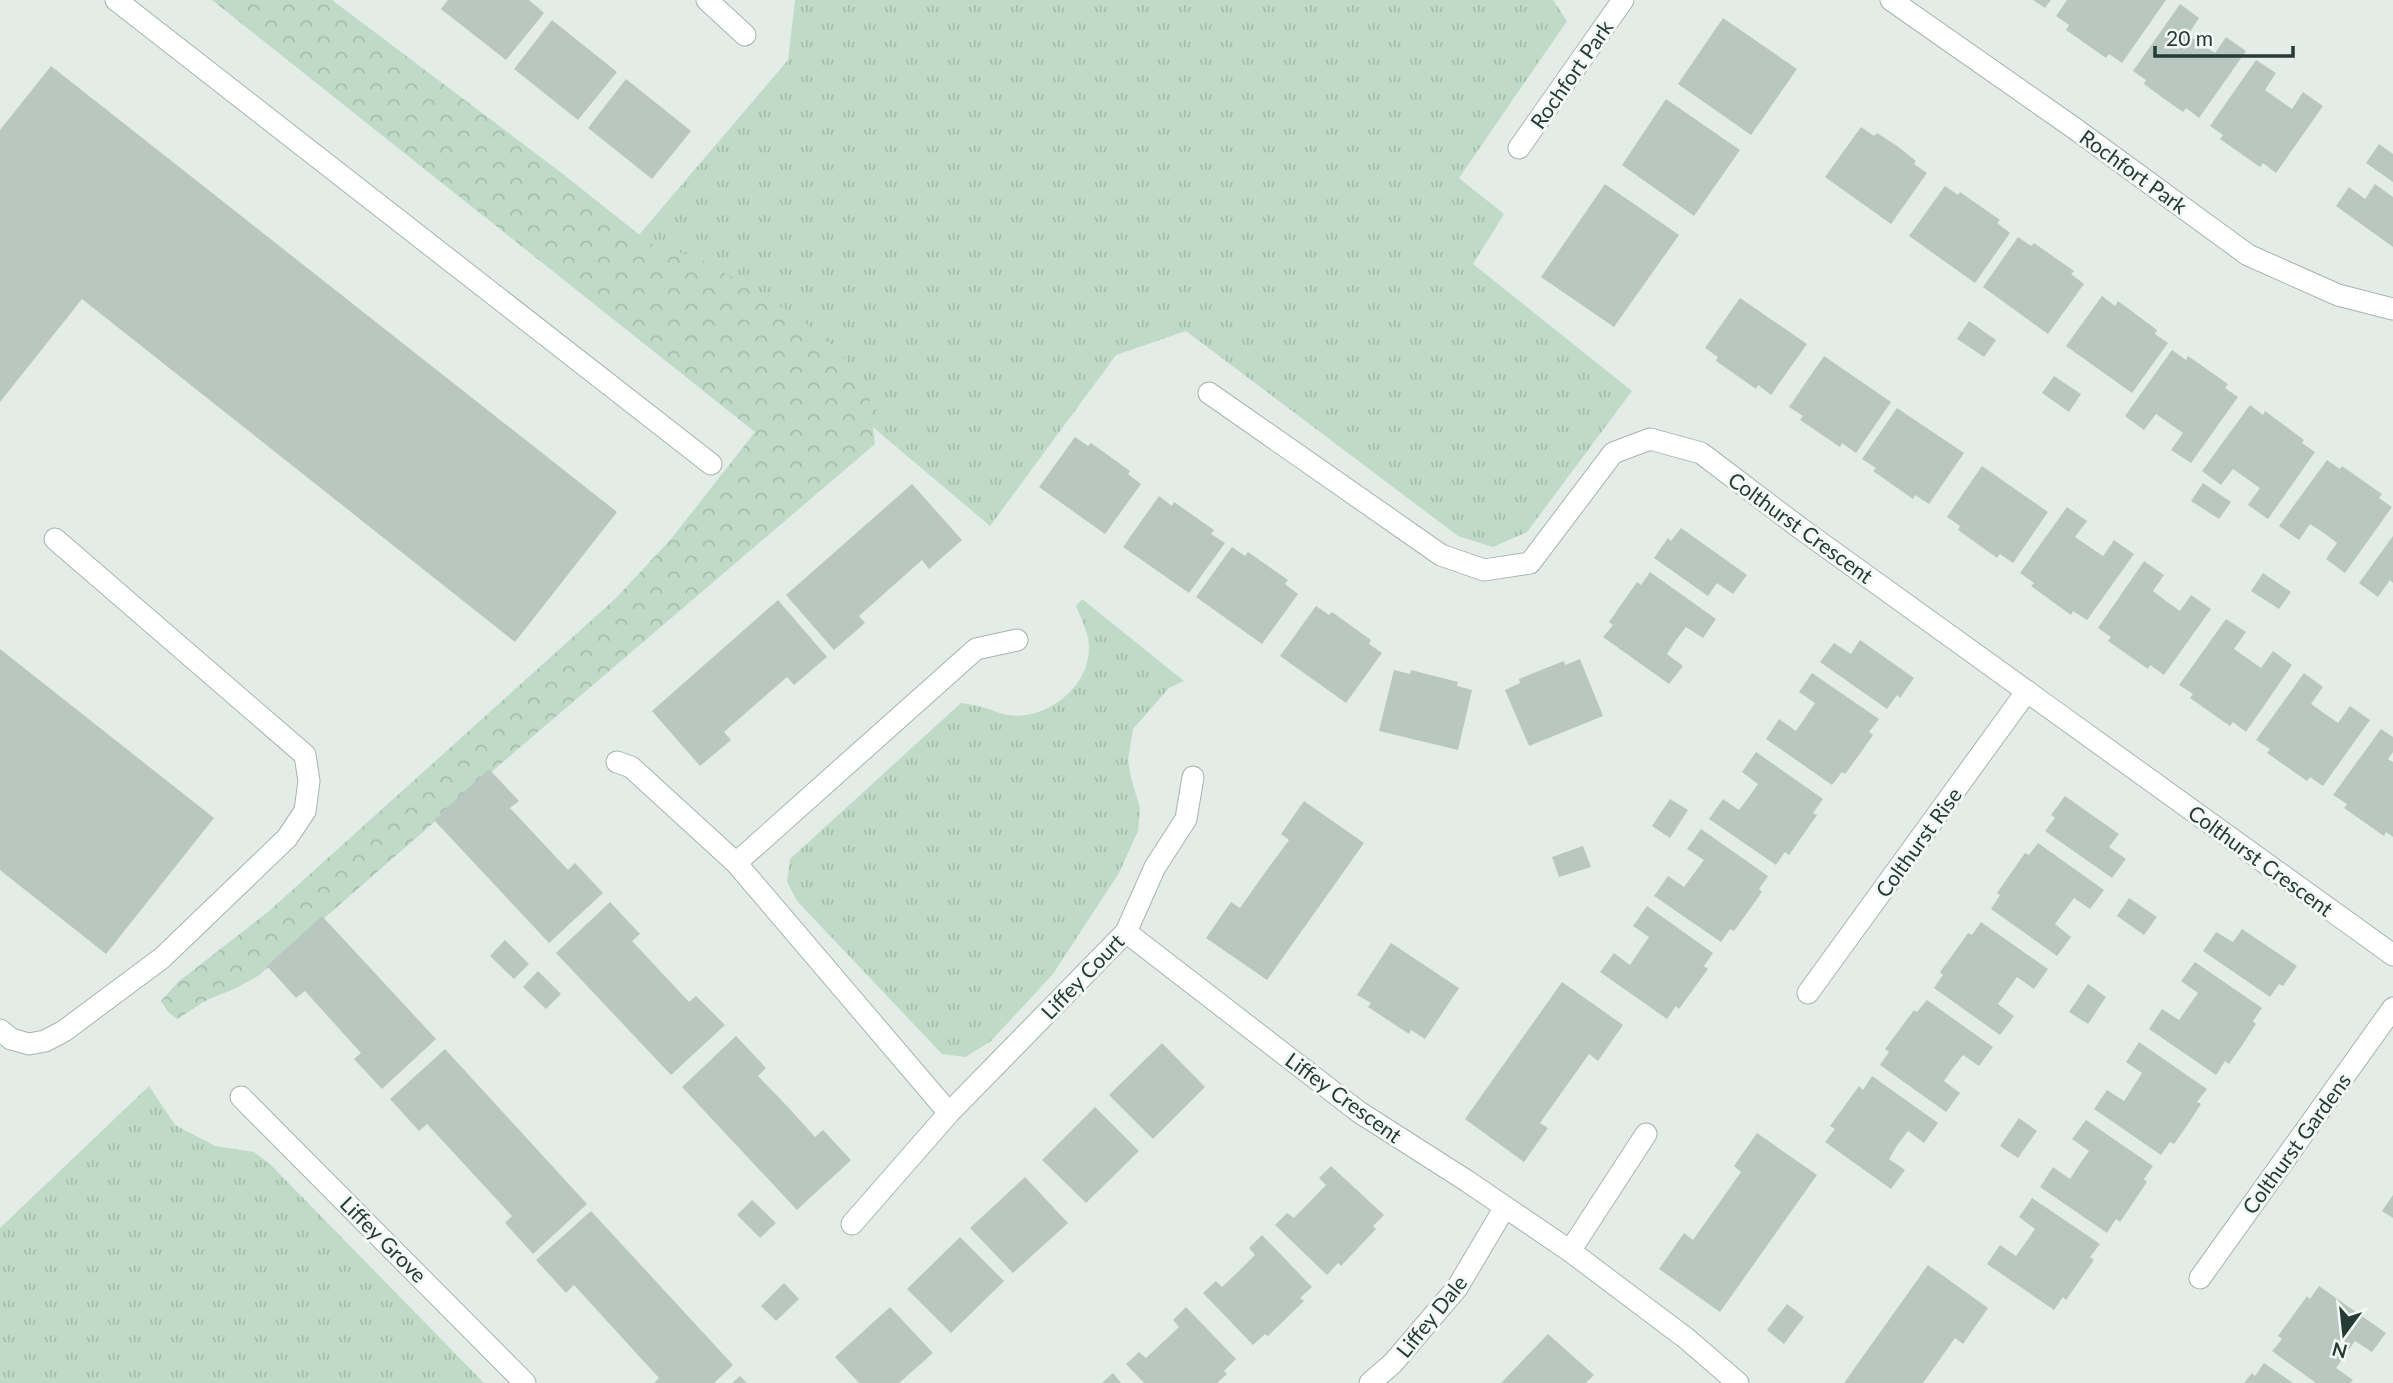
<svg xmlns="http://www.w3.org/2000/svg" width="2393" height="1383" font-family="Lato,sans-serif">
  <style>
    .grass { fill: url(#grass-tufts) }
    .forest { fill: url(#forest-crowns) }
    .building { fill: #b9c7c1 }
    .lines { fill: none; stroke-linecap: round; stroke-linejoin: round }
    .minor-casing { stroke: #a7b4af; stroke-width: 23 }
    .minor { stroke: #fff; stroke-width: 21 }
    .labels { text-anchor: middle; dominant-baseline: central; stroke-width: 6; stroke-linejoin: round; paint-order: stroke }
    .street-label { font-size: 21px; fill: #253c36; stroke: #f4f9f6 }
  </style>
  <defs>
    <pattern id="grass-tufts" width="24" height="20" patternUnits="userSpaceOnUse" patternTransform="scale(1.75)"><rect width="24" height="20" fill="#bfdbc7"/><path d="M3 7l-1-3M5 7V3M7 7l1-3M15 17l-1-3M17 17v-4M19 17l1-3" fill="none" stroke="#a4bdac"/></pattern>
    <pattern id="forest-crowns" width="20" height="18" patternUnits="userSpaceOnUse" patternTransform="scale(1.75)"><rect width="20" height="18" fill="#bfdbc7"/><path d="M2 6a3 3 0 1 1 6 0M12 15a3 3 0 1 1 6 0" fill="none" stroke="#a4bdac"/></pattern>
  </defs>
  <rect width="100%" height="100%" fill="#e4ece8"/>
  <path class="grass" d="M795,0H1553L1567,21L1459,178L1504,214L1473,264L1632,391L1527,532L1493,547L1458,536L1186,331L1116,355L990,526L868,423L632,243L788,60Z
    M1082,599L1184,681L1169,688L1133,729L1128,760L1131,778L1140,808L1138,831L1119,873L1053,974L990,1042L965,1057L942,1054L797,901L787,882L790,859L961,703C968,704 975,705 982,707C991,709 999,714 1008,715C1046,721 1090,687 1089,647C1089,633 1081,619 1076,606Z
    M149,1086L175,1125L215,1146L254,1152L270,1164L484,1383H0V1228Z"/>
  <path class="forest" d="M212,0H332L563,174L651,244L698,258L762,294L808,325L839,351L869,394L875,444L518,749L258,976L234,989L207,1000L177,1019L168,1012L161,1001L178,982L269,911L615,599L671,539L755,432Z"/>
  <path class="building" d="M448,0H529L544,13L506,60L441,9Z
    M2033,0H2051L2045,8Z
    M2067,0H2166L2122,63L2109,54L2106,58L2066,30L2069,25L2056,16Z
    M2180,4L2199,18L2188,35L2215,53L2226,37L2246,51L2199,118L2186,108L2183,112L2163,98L2144,84L2146,80L2133,71Z
    M1723,18L1797,69L1751,135L1678,84Z
    M552,20L617,72L578,120L514,69Z
    M2256,60L2276,73L2265,90L2292,109L2303,92L2323,106L2276,173L2263,163L2260,167L2220,139L2223,135L2210,126Z
    M51,66L617,512L515,642L82,299L0,402V130Z
    M626,79L691,131L652,179L588,128Z
    M1666,99L1740,150L1694,216L1622,165Z
    M1861,127L1874,136L1877,133L1897,146L1916,161L1914,164L1927,173L1891,224L1825,177Z
    M2379,144L2393,154V182L2366,163Z
    M1605,184L1679,235L1614,327L1541,277Z
    M2375,184L2393,197V247L2336,206L2349,187L2365,199Z
    M1945,186L1958,195L1960,192L2000,220L1997,223L2010,233L1975,283L1909,236Z
    M2018,237L2031,246L2034,243L2074,271L2071,274L2084,284L2048,334L1983,287Z
    M2102,296L2115,306L2118,301L2157,330L2155,334L2168,343L2132,393L2066,346Z
    M1740,298L1807,344L1771,395L1758,385L1756,389L1716,361L1718,357L1705,348Z
    M1969,321L1996,340L1984,357L1957,339Z
    M2172,350L2186,360L2188,356L2228,384L2225,388L2238,397L2191,463L2171,450L2183,433L2156,414L2144,430L2125,416Z
    M1824,356L1891,402L1856,453L1842,443L1840,447L1800,420L1803,416L1789,407Z
    M2054,376L2081,394L2069,412L2042,393Z
    M2250,405L2263,415L2265,411L2304,440L2302,443L2315,452L2268,519L2248,505L2260,488L2233,469L2221,485L2202,471Z
    M1897,408L1964,453L1929,504L1915,495L1913,499L1873,471L1876,468L1862,459Z
    M1075,437L1088,446L1091,443L1130,471L1128,474L1141,484L1105,534L1039,487Z
    M2327,460L2340,469L2342,466L2382,494L2379,498L2392,507L2345,573L2326,559L2337,543L2324,533L2310,524L2299,540L2279,526Z
    M1982,466L2048,512L2013,563L2000,554L1997,558L1958,530L1960,526L1947,517Z
    M2203,483L2231,502L2219,519L2191,501Z
    M912,484L962,540L929,569L922,560L859,616L865,623L834,650L786,595Z
    M1159,496L1172,506L1174,502L1214,530L1211,534L1225,543L1189,593L1123,547Z
    M2067,507L2087,521L2075,537L2103,556L2114,540L2134,554L2087,620L2073,611L2071,615L2031,586L2034,583L2020,573Z
    M1681,528L1747,575L1733,594L1717,583L1708,596L1654,558L1668,538L1671,541Z
    M2393,536V583L2390,580L2378,597L2359,583Z
    M1232,547L1245,556L1248,552L1288,580L1285,584L1298,594L1262,644L1196,597Z
    M2144,561L2164,575L2153,591L2166,601L2180,611L2191,595L2211,609L2164,675L2150,665L2148,669L2108,641L2111,637L2098,628Z
    M1650,572L1716,619L1703,638L1686,627L1676,640L1667,654L1683,666L1669,684L1603,637L1613,625L1609,622L1637,582L1641,585Z
    M2263,573L2291,592L2279,609L2251,591Z
    M778,600L827,657L794,685L787,677L724,732L731,740L700,766L652,711Z
    M1316,606L1329,615L1332,612L1371,640L1369,644L1382,653L1346,703L1280,656Z
    M2226,619L2246,632L2234,649L2261,668L2273,651L2292,665L2246,732L2233,722L2230,726L2190,698L2193,694L2179,685Z
    M1860,640L1914,678L1900,698L1897,695L1887,709L1820,662L1834,643L1851,654Z
    M0,649L214,818L106,954L0,870Z
    M1580,659L1603,716L1529,746L1505,690L1520,683L1519,679L1541,670L1564,661L1565,665Z
    M1394,670L1410,674L1411,670L1458,682L1457,686L1472,690L1458,750L1379,731Z
    M1812,673L1879,719L1869,732L1873,735L1859,755L1845,774L1842,772L1832,785L1766,739L1779,719L1796,731L1815,703L1799,692Z
    M2304,673L2323,687L2311,704L2338,723L2350,706L2370,720L2323,786L2310,777L2307,781L2267,753L2270,749L2256,740Z
    M2381,729L2393,737V752L2388,759L2393,762V837L2386,832L2384,836L2344,808L2347,804L2333,795Z
    M1756,752L1823,799L1813,813L1817,815L1789,855L1785,852L1776,865L1709,819L1723,799L1739,810L1749,797L1758,784L1742,772Z
    M489,769L519,801L510,808L568,870L575,863L603,893L549,943L434,820Z
    M2065,796L2119,834L2109,847L2126,859L2112,878L2045,831L2055,818L2051,815Z
    M1670,799L1688,810L1670,838L1652,826Z
    M1304,801L1364,843L1267,980L1206,938L1231,902L1240,908L1264,874L1289,840L1281,834Z
    M1701,829L1768,876L1759,889L1762,892L1734,931L1730,929L1721,942L1654,896L1668,876L1684,887L1704,860L1687,849Z
    M2038,843L2104,890L2090,909L2074,898L2055,924L2071,937L2057,956L1991,909L2000,895L1997,893L2025,853L2029,855Z
    M1583,846L1591,867L1559,877L1552,857Z
    M2129,898L2157,917L2144,935L2117,916Z
    M610,902L640,934L632,941L689,1002L696,996L725,1025L671,1075L556,953Z
    M1647,906L1713,953L1704,966L1708,969L1679,1009L1676,1006L1667,1019L1600,972L1614,953L1630,965L1649,937L1633,926Z
    M322,916L436,1039L382,1089L354,1059L361,1053L305,991L296,998L267,966Z
    M1981,922L2048,969L2034,989L2017,977L1998,1004L2014,1016L2000,1035L1934,988L1943,975L1940,972L1954,953L1968,933L1972,935Z
    M2242,929L2297,966L2283,986L2279,984L2270,997L2203,951L2216,932L2233,942Z
    M505,940L529,964L514,979L490,956Z
    M1391,943L1459,988L1425,1039L1411,1030L1409,1034L1368,1007L1371,1003L1357,995Z
    M2195,962L2262,1008L2253,1021L2256,1024L2243,1044L2229,1064L2225,1061L2216,1075L2149,1029L2162,1009L2179,1020L2188,1007L2198,993L2181,981Z
    M538,971L561,994L546,1009L523,987Z
    M1562,982L1623,1025L1598,1061L1589,1054L1540,1123L1548,1128L1524,1162L1465,1119Z
    M2088,984L2106,997L2088,1024L2069,1012Z
    M1927,1000L1993,1047L1979,1066L1963,1055L1953,1068L1944,1081L1960,1093L1946,1112L1880,1065L1889,1052L1885,1049L1914,1010L1917,1012Z
    M736,1036L766,1068L758,1076L787,1106L815,1137L823,1130L851,1160L797,1210L682,1087Z
    M2139,1042L2207,1089L2197,1102L2201,1104L2188,1124L2174,1144L2170,1142L2161,1155L2094,1109L2107,1090L2124,1101L2142,1073L2126,1062Z
    M1162,1043L1205,1087L1153,1139L1109,1095Z
    M445,1049L587,1204L533,1254L505,1223L512,1216L427,1124L419,1131L390,1099Z
    M1872,1076L1938,1123L1924,1143L1908,1131L1898,1144L1889,1159L1905,1170L1891,1189L1825,1142L1835,1129L1830,1126L1859,1086L1863,1090Z
    M1095,1107L1139,1151L1086,1203L1042,1160Z
    M2019,1118L2037,1131L2018,1158L2000,1146Z
    M2086,1120L2153,1166L2144,1179L2147,1182L2120,1222L2116,1219L2107,1233L2040,1187L2053,1167L2070,1179L2079,1165L2089,1151L2072,1139Z
    M1757,1133L1817,1175L1720,1312L1659,1269L1684,1233L1693,1240L1741,1172L1734,1166Z
    M1331,1166L1384,1215L1373,1226L1376,1229L1341,1266L1338,1263L1327,1275L1275,1225L1287,1213L1294,1218L1326,1185L1319,1178Z
    M1025,1177L1068,1223L1013,1273L970,1228Z
    M2393,1195V1218L2382,1211Z
    M2032,1198L2100,1244L2090,1257L2094,1260L2066,1300L2063,1297L2054,1310L1987,1264L2000,1245L2016,1256L2035,1229L2019,1217Z
    M752,1200L776,1223L760,1238L737,1215Z
    M591,1211L733,1365L714,1383H654L659,1378L574,1285L566,1293L536,1260Z
    M1262,1235L1312,1287L1300,1298L1304,1301L1268,1336L1265,1334L1253,1345L1203,1293L1216,1281L1222,1287L1239,1271L1255,1255L1249,1248Z
    M960,1237L1004,1281L951,1333L907,1289Z
    M1928,1265L1988,1308L1963,1344L1955,1338L1923,1383H1844Z
    M784,1283L799,1299L776,1321L761,1306Z
    M2319,1286L2386,1333L2372,1352L2355,1341L2336,1368L2353,1380L2350,1383H2316L2272,1351L2282,1339L2278,1336L2307,1296L2310,1299Z
    M1787,1304L1804,1317L1784,1344L1767,1330Z
    M890,1307L933,1353L899,1383H859L835,1357Z
    M1186,1307L1236,1359L1224,1371L1227,1374L1217,1383H1144L1126,1364L1139,1352L1146,1358L1179,1327L1173,1320Z
    M1548,1334L1594,1375L1586,1383H1501Z
    M2264,1363L2293,1383H2244L2252,1373L2255,1376Z
    M1113,1373L1121,1383H1102Z
    M740,1376L747,1383H732Z"/>
  <g class="lines">
    <g class="minor-casing">
      <path id="minor" d="M116,0L711,464
        M707,0L745,35
        M1891,0L2074,128L2248,255L2338,295L2393,309
        M1519,148L1623,0
        M1209,393L1441,555L1484,570L1530,563L1613,453L1650,439L1701,453L1800,528L2393,955
        M617,762L631,767L736,863L949,1113
        M736,863L976,649L1017,640
        M1126,932L1359,1112L1467,1181L1570,1251L1687,1339L1738,1383
        M1808,993L2027,691
        M0,1030L11,1039L29,1044L45,1041L64,1031L162,958L287,838L305,811L309,781L305,755L55,539
        M241,1097L525,1383
        M852,1224L949,1113L1126,932L1155,867L1186,819L1193,777
        M1570,1251L1646,1134
        M2200,1278L2393,1008
        M1370,1383L1393,1363L1457,1288L1505,1207"/>
    </g>
    <use href="#minor" class="minor"/>
  </g>
  <g class="labels">
    <g class="street-label">
      <text transform="translate(1571 74) rotate(-55)">Rochfort Park</text>
      <text transform="translate(2134 171) rotate(36)">Rochfort Park</text>
      <text transform="translate(1801 527) rotate(36)">Colthurst Crescent</text>
      <text transform="translate(1918 842) rotate(-54)">Colthurst Rise</text>
      <text transform="translate(2261 860) rotate(36)">Colthurst Crescent</text>
      <text transform="translate(1082 976) rotate(-46)">Liffey Court</text>
      <text transform="translate(1344 1097) rotate(36)">Liffey Crescent</text>
      <text transform="translate(2296 1143) rotate(-54)">Colthurst Gardens</text>
      <text transform="translate(384 1239) rotate(45)">Liffey Grove</text>
      <text transform="translate(1431 1316) rotate(-51)">Liffey Dale</text>
    </g>
  </g>
  <g transform="translate(2344 1334) rotate(195)" stroke="#f4f9f6" stroke-width="5" paint-order="stroke">
  <path d="M0-5L12 26L0 18L-12 26Z" fill="#253c36"/>
  <text y="-10" font-size="19" font-weight="bold" text-anchor="middle" fill="#253c36">N</text>
  </g>
  <path d="M2155 46v10h138v-10" fill="none" stroke="#253c36" stroke-width="3.5"/>
  <text x="2166" y="46" font-size="21" fill="#253c36" stroke="#f4f9f6" stroke-width="5" paint-order="stroke">20 m</text>
</svg>
